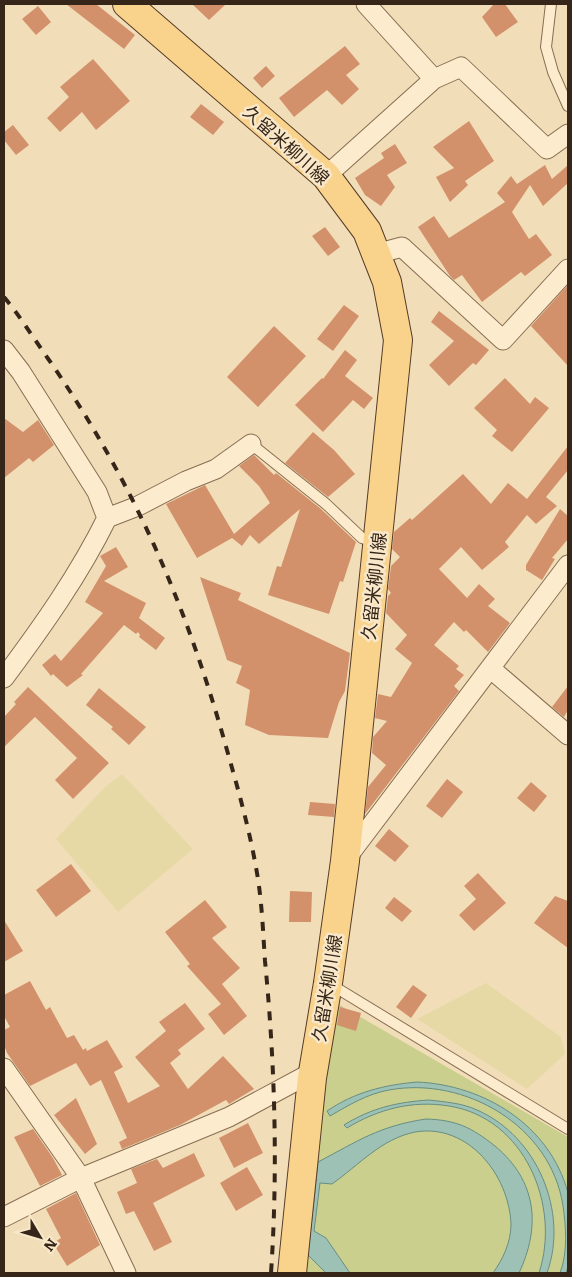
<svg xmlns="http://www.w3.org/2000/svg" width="572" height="1277" font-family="Literata,'Noto Sans JP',serif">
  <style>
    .farmland { fill: #e7d9a6 }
    .green { fill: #cbcf8d }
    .water { fill: #9ec1b5; stroke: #668e82 }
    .building { fill: #d3916b }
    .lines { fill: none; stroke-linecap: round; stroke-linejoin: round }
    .service-casing { stroke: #886d53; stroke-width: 12 }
    .minor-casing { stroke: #886d53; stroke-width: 21 }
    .primary-casing { stroke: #553b28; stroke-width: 30 }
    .service { stroke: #fcebcc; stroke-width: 10 }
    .minor { stroke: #fcebcc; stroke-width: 19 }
    .primary { stroke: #f9d28b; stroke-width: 28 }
    .rail { stroke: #362619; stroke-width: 4; stroke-dasharray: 9 9; stroke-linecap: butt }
    .labels { text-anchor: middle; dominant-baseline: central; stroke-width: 5; stroke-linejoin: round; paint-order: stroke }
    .street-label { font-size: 18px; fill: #362619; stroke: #f8e8c9 }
  </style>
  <rect width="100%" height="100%" fill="#f1deb9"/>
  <path class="farmland" d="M122,774L193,849L118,912L56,839L105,787Z
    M486,983L561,1037L565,1054L527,1089L417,1019Z"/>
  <path class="green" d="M331,1000L568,1137V1273H302Z"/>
  <path class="water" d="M417,1082C484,1085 550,1125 568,1193C572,1211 568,1246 568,1266L566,1273H560C568,1252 566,1227 563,1206C551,1126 465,1076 389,1090C367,1094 349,1105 330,1116L327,1111C355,1092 384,1085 417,1082Z
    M429,1100C445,1102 462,1103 477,1110C537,1136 569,1212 547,1273H539C561,1206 525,1118 449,1106C413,1100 378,1109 347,1128L344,1125C371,1108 398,1102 429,1100Z
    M426,1119C456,1120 471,1127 495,1146C537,1181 541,1226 519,1273H493C503,1259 511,1242 511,1224C509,1175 468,1123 415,1132C381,1139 359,1165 332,1184L320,1183L314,1231L326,1238L350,1273H326L308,1255L318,1162C358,1141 379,1126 426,1119Z"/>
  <path class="building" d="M66,4H96L135,35L124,49Z
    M192,4H226L209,20Z
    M494,4H505L518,22L496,37L482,17Z
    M38,6L51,22L36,35L22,19Z
    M345,46L360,64L346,75L359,89L342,105L327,90L294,117L279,98Z
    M93,59L130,101L96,130L82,112L60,132L47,118L69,97L60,87Z
    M266,66L275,76L262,88L253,78Z
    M201,104L224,122L213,135L190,117Z
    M469,121L494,161L465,181L468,185L450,202L436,177L454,168L433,147Z
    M13,125L29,145L16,155L4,140V132Z
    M395,144L407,163L387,175L395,187L381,206L365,195L355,178L384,158L381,153Z
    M545,165L552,179L568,165V183L543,206L530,185L512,212L529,239L536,234L552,255L525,276L521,272L482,302L462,275L454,280L450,276L418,227L434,216L449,238L505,202L497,193L511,176L517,184Z
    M325,227L340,247L328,256L312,236Z
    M568,285V366L531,326Z
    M344,305L359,316L333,351L317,339Z
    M439,311L489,350L476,365L473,363L449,386L429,365L454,341L431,322Z
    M274,326L306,356L258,407L227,377Z
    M345,350L357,360L345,376L373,398L364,409L353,400L323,432L295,405L322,378L323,379Z
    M505,378L530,404L535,397L549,408L512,452L492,436L497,430L474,408Z
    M4,418L23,432L38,420L54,445L33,462L29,458L4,478Z
    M313,432L334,450L355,474L328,497L285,463Z
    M568,446V470L546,497L557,506L536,524L527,515L505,542L509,547L482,570L461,547L439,569L467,598L479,584L495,599L488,606L510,623L488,652L466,630L464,632L454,622L434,645L459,666L456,669L464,675L454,686L459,691L365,814L368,787L386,765L372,753L373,737L387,721L375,718L378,694L391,697L412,663L395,649L407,635L386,613L388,596L391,593L388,589L391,566L400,557L392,549L394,532L410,518L412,520L463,474L491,504L508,483L527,499Z
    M254,455L274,475L276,473L321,509L356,542L343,582L340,581L329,614L268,595L277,566L281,567L300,509L259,544L250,535L242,546L232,538L197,558L166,504L205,485L234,534L270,503L259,486L239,466Z
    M560,509L568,516V539L552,558L555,559L542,580L526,570V565Z
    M116,547L128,567L104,581L146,603L139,618L165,638L156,650L139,637L140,635L138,632L136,634L124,625L81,674L83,675L67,687L53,674L51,676L42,665L55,654L61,661L103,613L85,602L106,566L100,556Z
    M200,577L241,593L238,600L350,653L345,691L339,702L328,738L269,735L245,725L250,690L236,683L242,666L227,660Z
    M568,686V710L564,717L552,707Z
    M28,687L109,763L73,799L55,780L77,758L35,717L4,747V717L16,704L14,702Z
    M99,688L146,727L129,745L111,729L113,727L86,705Z
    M447,779L463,792L442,818L426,806Z
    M531,782L547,796L534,812L517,798Z
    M310,802L335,804L334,817L308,815Z
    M389,829L409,846L395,862L375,846Z
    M71,864L91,891L56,917L36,890Z
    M478,873L506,903L474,931L459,915L476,899L464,886Z
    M290,891L312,892L311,922H289Z
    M555,896L568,901V948L534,923Z
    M394,897L412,911L402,922L385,908Z
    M205,900L227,927L212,938L240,968L222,984L247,1016L224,1035L208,1014L221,1004L187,966L190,964L165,932Z
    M4,920L23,951L4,962Z
    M30,981L46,1010L50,1007L67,1038L74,1035L83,1050L86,1048L87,1051L107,1040L123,1067L114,1072L128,1103L160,1086L135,1057L166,1031L159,1022L185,1003L205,1029L178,1050L181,1054L170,1063L188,1089L223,1056L254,1089L229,1104L226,1100L180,1125L122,1149L119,1142L127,1138L101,1080L90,1086L76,1063L30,1086L7,1053L4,1045V1030L10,1027L4,1016V995Z
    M413,985L427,995L411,1018L396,1007Z
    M340,1007L361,1013L356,1031L337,1025Z
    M76,1098L97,1144L85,1154L54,1115Z
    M248,1123L263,1153L234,1168L219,1138Z
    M33,1129L53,1158L62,1175L40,1186L14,1137Z
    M194,1153L205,1176L153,1203L172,1242L154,1251L134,1211L126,1214L117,1192L137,1183L131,1169L157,1159L163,1168Z
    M247,1167L263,1195L236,1211L220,1183Z
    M76,1193L100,1245L67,1266L53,1243L61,1238L46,1209Z"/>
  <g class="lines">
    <g class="service-casing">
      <path id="service" d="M551,4L546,47L553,72L568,106
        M251,444L326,504L362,538L377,543
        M330,984L568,1129"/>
    </g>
    <g class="minor-casing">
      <path id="minor" d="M366,4L434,79
        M326,176L434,79L461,67L547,149L568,134
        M376,254L402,247L503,340L568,269
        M4,350L21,372L97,492L107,518C79,575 42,627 4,678
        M107,518L138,506L186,481L216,469L251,444
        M490,668L568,735
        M345,860L568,565
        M4,1068L81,1178L126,1273
        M4,1217L81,1178L229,1117L309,1074L312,1078"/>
    </g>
    <g class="primary-casing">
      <path id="primary" d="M127,4L326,176L367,231L387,282L398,340L345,861L328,983L312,1078L292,1273"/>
    </g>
    <use href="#service" class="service"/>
    <use href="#minor" class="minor"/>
    <use href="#primary" class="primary"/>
    <path class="rail" d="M4,297C20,316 34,339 49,360C132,480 183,597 223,736C236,782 249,826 257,873C262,902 263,932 265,961C275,1064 278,1170 271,1273"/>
  </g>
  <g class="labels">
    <g class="street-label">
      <text transform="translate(287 144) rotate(42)">久留米柳川線</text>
      <text transform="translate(373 586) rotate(-84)">久留米柳川線</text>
      <text transform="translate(326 988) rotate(-81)">久留米柳川線</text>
    </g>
  </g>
  <rect width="572" height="1277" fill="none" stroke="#362619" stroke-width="10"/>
  <g transform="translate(40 1237) rotate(128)" stroke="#f8e8c9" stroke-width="4" paint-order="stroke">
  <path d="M0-4L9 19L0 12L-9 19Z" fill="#362619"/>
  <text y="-8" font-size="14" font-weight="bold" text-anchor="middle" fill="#362619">N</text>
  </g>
</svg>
